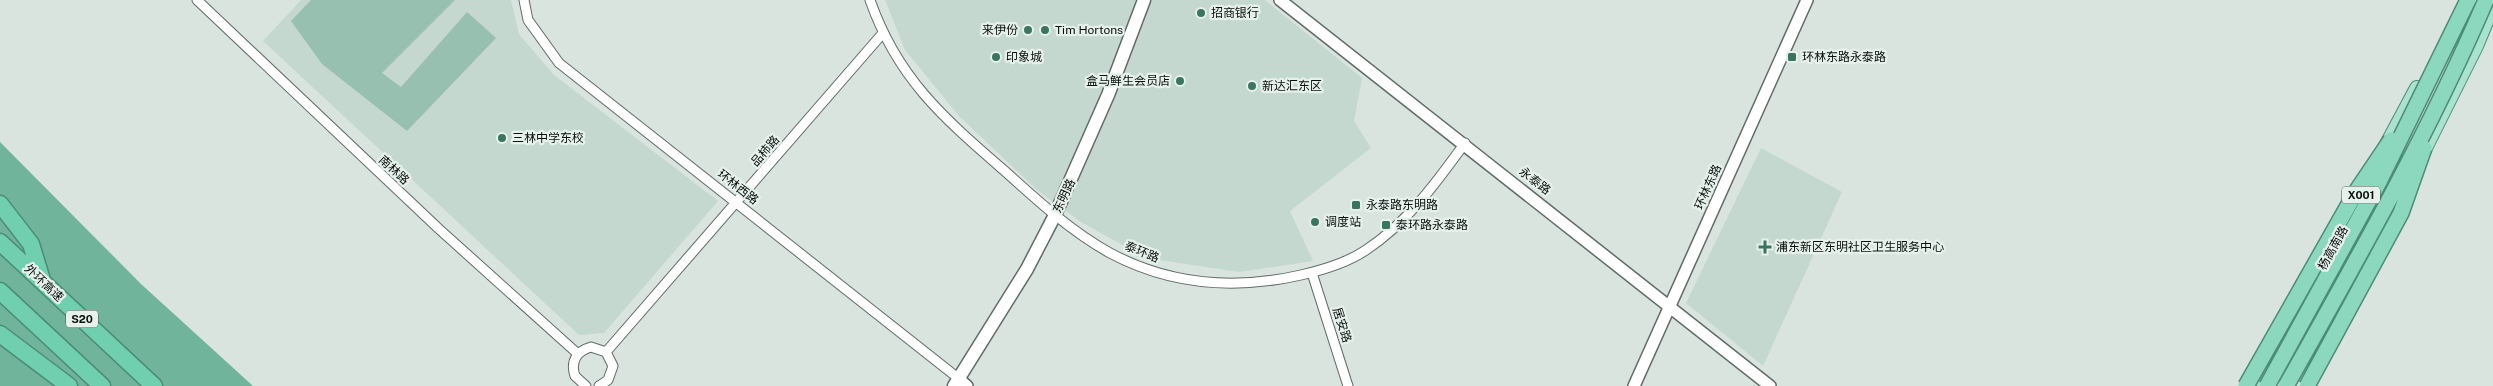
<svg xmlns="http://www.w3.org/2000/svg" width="2493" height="386" font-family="'Public Sans','Noto Sans SC',sans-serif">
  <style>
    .built { fill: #c5d8d0 }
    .green { fill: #97c0b0 }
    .forest { fill: #71b49c }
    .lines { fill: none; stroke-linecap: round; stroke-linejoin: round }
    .minor-casing { stroke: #616a66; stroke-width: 11 }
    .tertiary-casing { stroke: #616a66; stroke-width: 14 }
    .secondary-casing { stroke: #616a66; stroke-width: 15 }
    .primary-casing { stroke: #4c8b76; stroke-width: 16 }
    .motorway-casing { stroke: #4c8b76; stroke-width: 19 }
    .minor { stroke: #fff; stroke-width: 9 }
    .tertiary { stroke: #fff; stroke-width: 11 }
    .secondary { stroke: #fff; stroke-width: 12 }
    .primary { stroke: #a9e2cf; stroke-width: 14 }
    .motorway { stroke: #70cfaf; stroke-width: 16 }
    .trunk-bridge-casing { stroke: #4c8b76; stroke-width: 18; stroke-linecap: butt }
    .trunk-bridge { stroke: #8cd8bf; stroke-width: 15 }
    .poi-dot { fill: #397662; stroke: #e6f1ec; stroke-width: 2 }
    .labels { text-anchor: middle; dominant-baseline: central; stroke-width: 4.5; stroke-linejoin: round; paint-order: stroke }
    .shield { fill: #e6f1ec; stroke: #4c524f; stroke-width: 1 }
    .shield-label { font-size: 11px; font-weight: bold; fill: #0a0e0c }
    .poi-label { font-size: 12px; fill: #0a0e0c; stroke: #e6f1ec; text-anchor: start }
    .street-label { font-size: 12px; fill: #0a0e0c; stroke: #e6f1ec }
  </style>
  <rect width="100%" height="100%" fill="#d9e4df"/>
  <path class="built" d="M301,0H511L519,34L554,75L718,201L604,333L579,335L263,41Z
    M885,0H1265L1362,78L1354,121L1371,148L1290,211L1313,261L1239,272L1146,258L1081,222L1038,191L959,116L905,50Z
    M1761,148L1842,192L1763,366L1686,303Z"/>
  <path class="green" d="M311,0H455L382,73L401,87L467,12L496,38L407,131L322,64L291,21Z"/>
  <path class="forest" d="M0,142L141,284L253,386H0Z"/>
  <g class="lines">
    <g class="minor-casing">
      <path id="minor" d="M197,0L439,229L578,354
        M524,0L528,20L559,63L958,378
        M870,0C898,80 945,119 1007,173C1039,202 1072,232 1110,253C1170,285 1235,290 1301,275C1323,270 1347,263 1366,250C1407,223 1436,183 1465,143
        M1312,273L1348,386
        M606,352L883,33
        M586,386L575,376C570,361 577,351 591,347L606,352L613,366L608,380L599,386"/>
    </g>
    <g class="tertiary-casing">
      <path id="tertiary" d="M1280,0L1770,386
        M958,378L967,386
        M1634,386L1807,0"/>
    </g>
    <g class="secondary-casing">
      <path id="secondary" d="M954,386L1027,269L1055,215L1108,95L1144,0"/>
    </g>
    <g class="primary-casing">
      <path id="primary" d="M2385,148L2417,88
        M2420,158L2476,46L2493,5
        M2381,236L2403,191
        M2255,386L2343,229"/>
    </g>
    <g class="motorway-casing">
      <path id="motorway" d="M0,204L31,244L42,280
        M0,242L154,386
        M0,291L102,386
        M0,334L69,386"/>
    </g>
    <use href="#minor" class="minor"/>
    <use href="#tertiary" class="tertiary"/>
    <use href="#secondary" class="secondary"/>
    <use href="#primary" class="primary"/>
    <use href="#motorway" class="motorway"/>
    <g class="trunk-bridge-casing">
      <path id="trunk-bridge" d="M2246,386L2356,192L2391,140
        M2267,386L2379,182L2468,0
        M2286,386C2357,260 2429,133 2486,0
        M2307,386L2401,213L2424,148"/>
    </g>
    <use href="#trunk-bridge" class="trunk-bridge"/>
  </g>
  <g class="poi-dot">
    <circle cx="1201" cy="13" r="5"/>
    <circle cx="1028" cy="30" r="5"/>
    <circle cx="1045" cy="30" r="5"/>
    <circle cx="996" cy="57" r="5"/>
    <rect x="1787" y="52" width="10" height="10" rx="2.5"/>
    <circle cx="1180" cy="81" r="5"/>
    <circle cx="1252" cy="86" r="5"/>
    <circle cx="502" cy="138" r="5"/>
    <rect x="1351" y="200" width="10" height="10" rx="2.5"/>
    <circle cx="1315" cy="222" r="5"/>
    <rect x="1381" y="220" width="10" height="10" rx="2.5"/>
    <path d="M1762.5 239.5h5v5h5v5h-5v5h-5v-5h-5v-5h5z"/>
  </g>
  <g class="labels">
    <g class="shield">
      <rect x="2342" y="186.5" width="38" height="17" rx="4"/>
      <rect x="66" y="310.5" width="32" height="17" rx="4"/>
    </g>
    <g class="shield-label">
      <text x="2361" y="195">X001</text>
      <text x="82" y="319">S20</text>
    </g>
    <g class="poi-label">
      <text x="1211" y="13">招商银行</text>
      <text x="1018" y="30" text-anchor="end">来伊份</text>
      <text x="1055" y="30">Tim Hortons</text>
      <text x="1006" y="57">印象城</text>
      <text x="1802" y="57">环林东路永泰路</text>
      <text x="1170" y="81" text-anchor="end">盒马鲜生会员店</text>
      <text x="1262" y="86">新达汇东区</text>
      <text x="512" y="138">三林中学东校</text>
      <text x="1366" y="205">永泰路东明路</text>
      <text x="1325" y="222">调度站</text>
      <text x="1396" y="225">泰环路永泰路</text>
      <text x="1776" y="247">浦东新区东明社区卫生服务中心</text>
    </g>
    <g class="street-label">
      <text transform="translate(765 151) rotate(-49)">品柿路</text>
      <text transform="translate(394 170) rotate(43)">南林路</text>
      <text transform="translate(1535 181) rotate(38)">永泰路</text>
      <text transform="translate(738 187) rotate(38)">环林西路</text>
      <text transform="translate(1708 187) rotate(-66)">环林东路</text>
      <text transform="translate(1064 196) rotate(-65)">东明路</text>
      <text transform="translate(2333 248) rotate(-61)">杨高南路</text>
      <text transform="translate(1142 252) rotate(22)">泰环路</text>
      <text transform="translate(44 283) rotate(43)">外环高速</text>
      <text transform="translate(1342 325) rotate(72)">居安路</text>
    </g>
  </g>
</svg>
